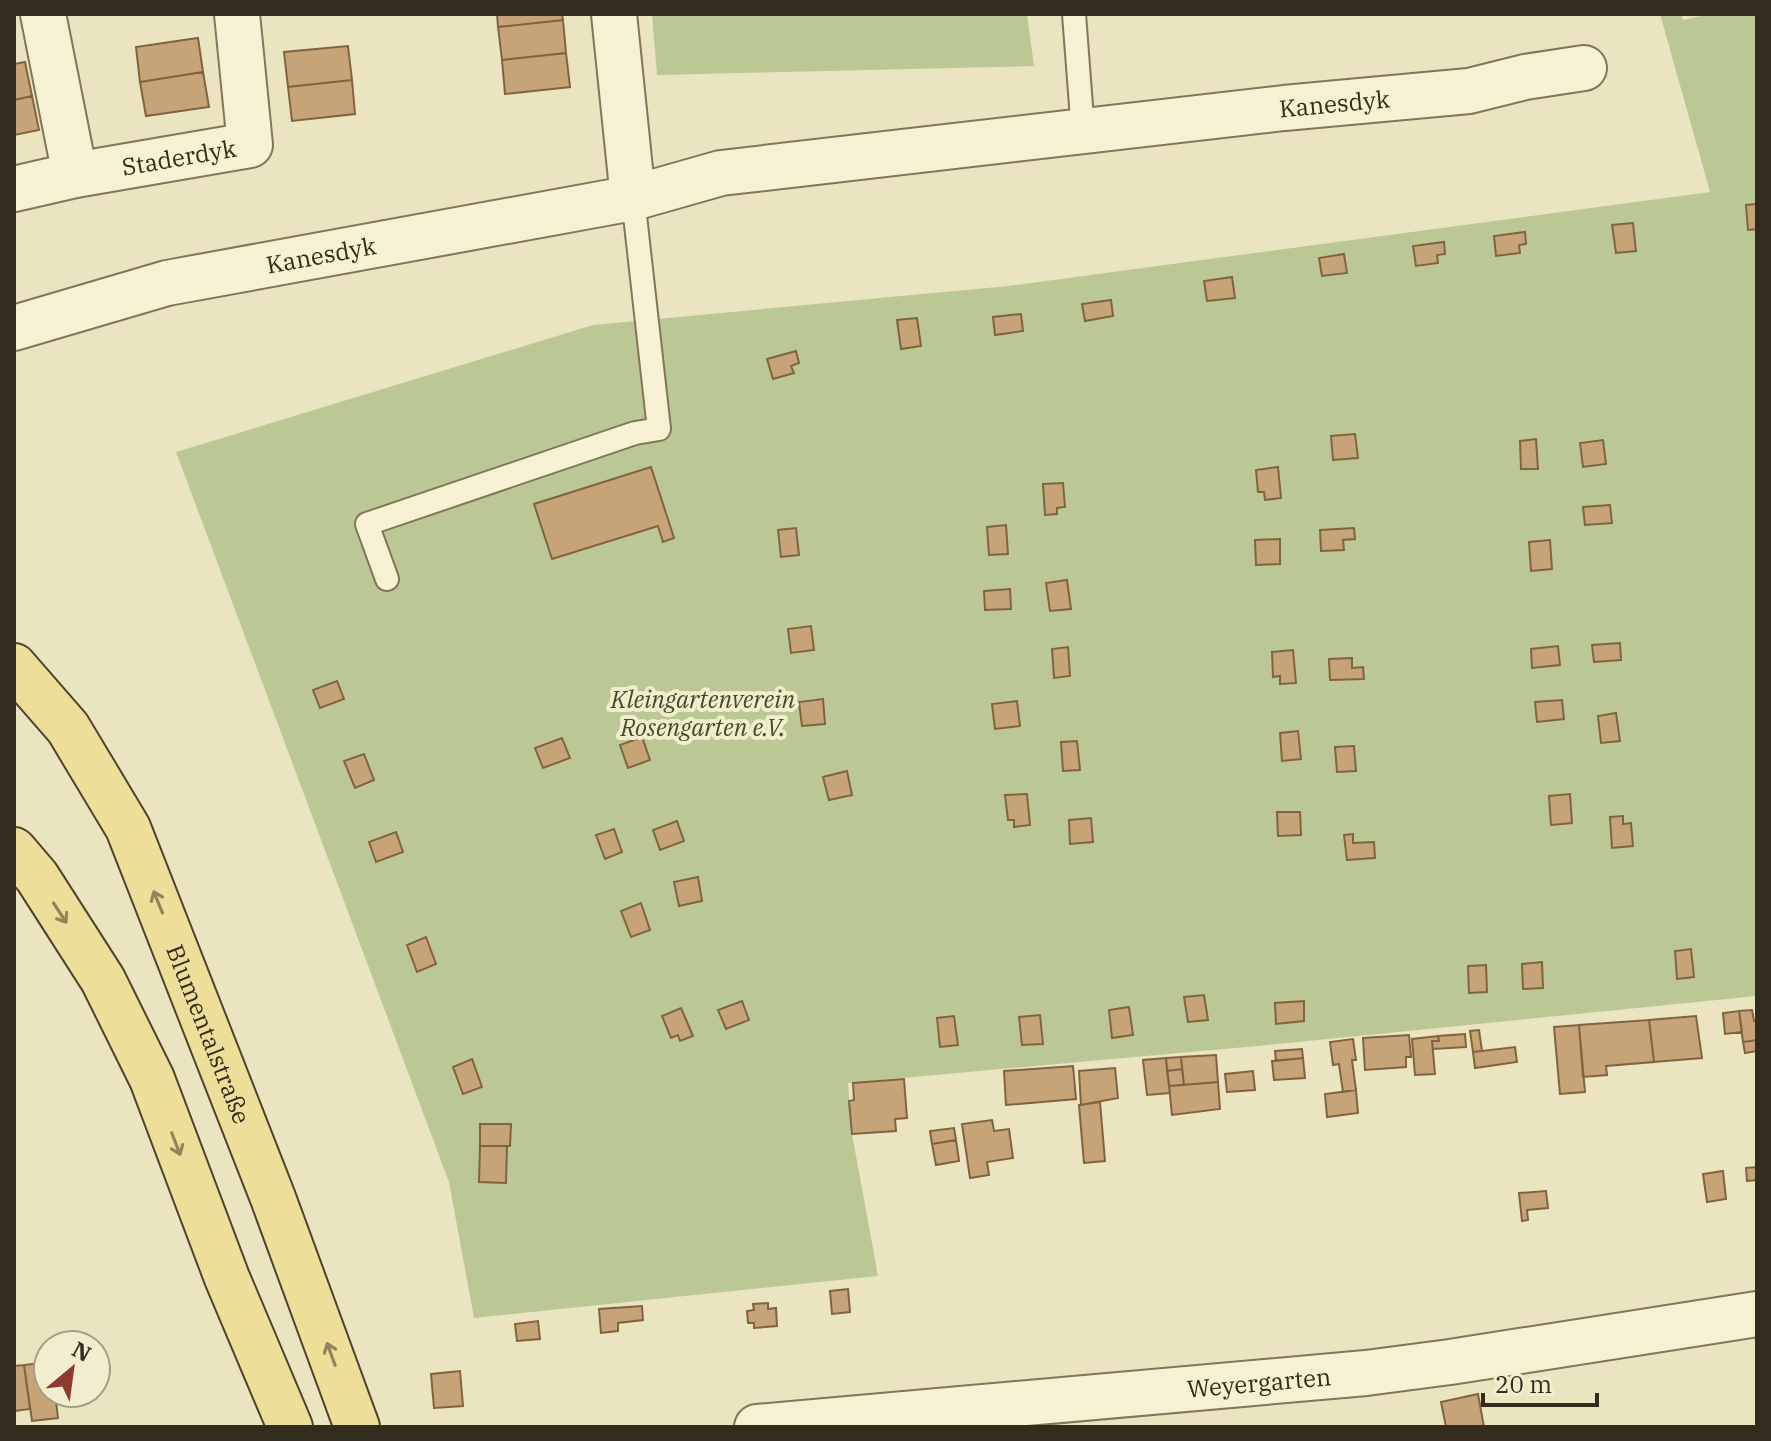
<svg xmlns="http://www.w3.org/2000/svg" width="1771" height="1441" font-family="'IBM Plex Serif',serif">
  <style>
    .green { fill: #bbc895 }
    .building { fill: #c7a478; stroke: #806340; stroke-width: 2 }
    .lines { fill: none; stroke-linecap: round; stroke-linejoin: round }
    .service-casing { stroke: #837559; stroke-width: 26 }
    .minor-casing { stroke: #837559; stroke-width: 48 }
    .primary-casing { stroke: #50432d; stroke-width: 48 }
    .service { stroke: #f6f1d2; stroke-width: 22 }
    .minor { stroke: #f6f1d2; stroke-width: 44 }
    .primary { stroke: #eddf99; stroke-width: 44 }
    .oneway { stroke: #90855b }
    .labels { text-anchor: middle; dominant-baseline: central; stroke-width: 8; stroke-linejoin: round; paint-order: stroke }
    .street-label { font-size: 24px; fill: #332b1d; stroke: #f3edcf }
    .park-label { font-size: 24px; font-style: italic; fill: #3e4e24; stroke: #f3edcf }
  </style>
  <rect width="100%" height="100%" fill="#ebe4c0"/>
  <path class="green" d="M652,14H1027L1034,66L657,75Z
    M1660,14H1681L1683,20L1710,14H1757V996L1268,1045L848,1083L852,1134L878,1276L474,1318L449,1182L176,452L593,325L1008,286L1710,192Z"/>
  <path class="building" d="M497,14H562L563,20L498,27Z
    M563,20L566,53L502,60L498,27Z
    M198,38L203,72L140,82L136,47Z
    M348,46L352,80L288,87L284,52Z
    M566,53L570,87L505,94L502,60Z
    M25,62L32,96L14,100V64Z
    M203,72L209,107L146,116L140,82Z
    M352,80L355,114L292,121L288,87Z
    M32,96L39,130L14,135V100Z
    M1757,204V229L1748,230L1746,205Z
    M1633,223L1636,251L1616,253L1612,225Z
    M1525,232L1526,244L1519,245L1520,253L1496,256L1494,236Z
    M1444,242L1445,254L1437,255L1438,263L1416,266L1413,246Z
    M1344,254L1347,273L1322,276L1319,258Z
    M1232,277L1235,298L1207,301L1204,281Z
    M1111,300L1113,316L1085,321L1082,304Z
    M1021,314L1023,331L995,335L993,317Z
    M917,318L921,346L901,349L897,320Z
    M796,351L799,363L791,366L794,373L773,379L767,359Z
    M1355,434L1358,458L1333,460L1331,436Z
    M1536,439L1538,469H1521L1520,441Z
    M1603,440L1606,464L1583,467L1580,443Z
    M651,467L674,538L663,542L658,526L552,559L534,504Z
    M1278,467L1281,498L1265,500L1264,492H1258L1256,470Z
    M1063,483L1065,507L1057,508V514L1045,515L1043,484Z
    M1610,505L1612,523L1585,525L1583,507Z
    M1006,525L1008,554L989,555L987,527Z
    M796,528L799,555L781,557L778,530Z
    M1354,528L1355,539L1343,540L1344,550L1321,551L1320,530Z
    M1280,539V564L1256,565L1255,540Z
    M1550,540L1552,569L1531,571L1529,542Z
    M1067,580L1071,609L1050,611L1046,583Z
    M1010,589L1011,609L985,610L984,591Z
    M811,626L814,650L791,653L788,629Z
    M1620,643L1621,660L1594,662L1592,645Z
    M1558,646L1560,665L1532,668L1531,649Z
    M1068,647L1070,676L1054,678L1052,649Z
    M1293,650L1296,683L1280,684V676L1273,677L1272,652Z
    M1352,658V668L1363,667L1364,679L1330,680L1329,659Z
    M337,681L344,699L320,708L313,690Z
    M823,699L825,724L802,726L799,702Z
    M1562,700L1564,719L1537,722L1535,702Z
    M1017,701L1020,726L995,729L992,704Z
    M1616,713L1620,741L1601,743L1598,716Z
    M1298,731L1301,759L1282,761L1280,733Z
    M642,737L650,760L628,768L620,745Z
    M562,738L570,758L543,768L535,748Z
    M1077,741L1080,770L1063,771L1061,742Z
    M1354,746L1356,771L1337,772L1335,747Z
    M364,754L374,780L355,788L344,761Z
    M847,771L852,795L829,800L823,777Z
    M1027,794L1030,825L1014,827V820H1008L1005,795Z
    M1570,794L1572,823L1551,825L1549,796Z
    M1277,812H1300L1301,835L1278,836Z
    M1623,816V824L1631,823L1633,846L1612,848L1610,817Z
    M1091,818L1093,842L1070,844L1069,820Z
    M677,821L684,841L660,850L653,830Z
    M614,829L622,852L605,859L596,835Z
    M396,832L403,852L376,862L369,842Z
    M1353,834V843L1374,842L1375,858L1347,860L1344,835Z
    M698,877L702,901L679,906L674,882Z
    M641,903L650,930L631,937L621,911Z
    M426,937L436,964L417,972L407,945Z
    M1691,949L1694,977L1677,979L1675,951Z
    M1542,962L1543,988L1523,989L1522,964Z
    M1486,965L1487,992L1469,993L1468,966Z
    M1204,995L1208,1020L1188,1022L1184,997Z
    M742,1001L749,1020L726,1029L718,1010Z
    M1304,1001V1021L1276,1024L1275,1003Z
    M1129,1007L1133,1035L1112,1038L1109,1010Z
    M681,1008L693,1036L680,1041L678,1035L671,1038L662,1016Z
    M1752,1010L1754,1021H1757V1040L1743,1042L1739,1011Z
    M1739,1011L1742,1032L1725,1034L1723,1013Z
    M1040,1015L1043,1044L1022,1045L1019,1017Z
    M954,1016L958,1045L940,1047L937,1018Z
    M1696,1016L1702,1058L1654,1062L1649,1020Z
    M1649,1020L1654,1062L1606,1066L1607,1075L1583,1077L1579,1025Z
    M1579,1025L1585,1092L1560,1094L1554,1027Z
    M1479,1030L1482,1051L1473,1052L1470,1031Z
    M1465,1034L1466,1047L1433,1049L1432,1041H1439L1438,1036Z
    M1409,1035L1411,1057H1406V1067L1365,1070L1363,1038Z
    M1438,1036L1439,1041H1432L1435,1074L1415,1075L1412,1039Z
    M1353,1039L1356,1060H1352L1356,1090L1343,1092L1339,1064L1333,1065L1330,1042Z
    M1757,1040V1051L1745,1053L1743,1042Z
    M1515,1047L1517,1062L1475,1068L1473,1052Z
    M1302,1049L1303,1058L1276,1061L1275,1051Z
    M1216,1055L1218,1082L1184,1085L1181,1057Z
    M1181,1057L1182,1069L1167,1071L1166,1058Z
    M1166,1058L1170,1093L1147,1095L1143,1060Z
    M1303,1058L1305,1078L1274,1080L1272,1061Z
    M472,1059L482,1087L463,1094L453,1067Z
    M1073,1066L1076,1099L1006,1105L1004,1071Z
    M1115,1068L1118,1098L1081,1105L1079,1071Z
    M1182,1069L1184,1085L1169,1086L1167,1071Z
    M1253,1071L1255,1090L1227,1092L1225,1074Z
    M904,1079L907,1118L895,1119L896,1131L852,1134L849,1101L854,1100L853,1083Z
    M1218,1082L1220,1109L1172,1115L1169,1086Z
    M1356,1090L1358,1113L1327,1117L1325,1094Z
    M1100,1102L1105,1161L1084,1163L1079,1105Z
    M992,1120L994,1131L1009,1129L1013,1158L987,1162L989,1175L970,1178L962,1124Z
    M480,1124H511L510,1146H480Z
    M954,1128L956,1140L932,1144L930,1131Z
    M956,1140L959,1161L936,1165L932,1144Z
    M480,1146H507L506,1183L479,1182Z
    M1757,1167V1180L1747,1181L1746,1168Z
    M1723,1171L1726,1199L1707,1202L1703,1174Z
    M1546,1191L1548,1208L1527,1210L1528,1220L1522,1221L1519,1193Z
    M848,1289L850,1312L832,1314L830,1291Z
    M768,1303V1309L776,1308L777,1326L754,1328V1323H748L747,1311L754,1310L753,1304Z
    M642,1306L643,1320L618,1323V1331L601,1333L599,1309Z
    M538,1321L540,1339L517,1341L515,1324Z
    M48,1362V1393H55L58,1418L32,1421L24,1365Z
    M24,1365L30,1409L14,1411V1366Z
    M460,1371L463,1406L434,1408L431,1374Z
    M1478,1394L1484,1427H1446L1441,1402Z"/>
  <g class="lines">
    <g class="service-casing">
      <path id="service" d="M1074,14L1083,132
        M387,579L367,524L635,433L659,429L633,198"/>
    </g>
    <g class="minor-casing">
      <g id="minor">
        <path d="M43,14L75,175"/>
        <path d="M614,14L633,198"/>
        <path id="s1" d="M14,189L75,175L250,145L237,14"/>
        <path id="s2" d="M14,328L167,283L633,198L721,173L1284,108L1469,91L1525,77L1584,68"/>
        <path id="s3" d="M757,1427L1366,1373L1450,1362L1757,1314"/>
      </g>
    </g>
    <g class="primary-casing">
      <g id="primary">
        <path id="s4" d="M14,666L68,728L128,828L273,1198L357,1427"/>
        <path d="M14,850L37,877L103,980L152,1079L227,1278L290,1427"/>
      </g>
    </g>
    <use href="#service" class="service"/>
    <use href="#minor" class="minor"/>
    <use href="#primary" class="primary"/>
  </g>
  <defs><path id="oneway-shaft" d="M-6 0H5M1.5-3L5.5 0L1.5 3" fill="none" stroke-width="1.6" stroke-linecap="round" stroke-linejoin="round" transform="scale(2)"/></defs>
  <g class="oneway">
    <use href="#oneway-shaft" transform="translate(158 902) rotate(-112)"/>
    <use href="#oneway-shaft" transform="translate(60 913) rotate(57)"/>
    <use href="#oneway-shaft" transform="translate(176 1144) rotate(69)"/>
    <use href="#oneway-shaft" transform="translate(331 1354) rotate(-110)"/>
  </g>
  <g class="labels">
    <g class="street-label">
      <text stroke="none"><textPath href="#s2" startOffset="1342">Kanesdyk</textPath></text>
      <text stroke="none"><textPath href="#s1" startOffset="168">Staderdyk</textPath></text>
      <text stroke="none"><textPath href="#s2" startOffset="316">Kanesdyk</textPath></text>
      <text stroke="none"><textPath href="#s4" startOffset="420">Blumentalstraße</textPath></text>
      <text stroke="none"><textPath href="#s3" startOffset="504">Weyergarten</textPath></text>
    </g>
    <g class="park-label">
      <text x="703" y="699">Kleingartenverein<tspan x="703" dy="28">Rosengarten e.V.</tspan></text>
    </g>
  </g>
  <rect width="1771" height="1441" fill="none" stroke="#332b1d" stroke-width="32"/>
  <g transform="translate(72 1369) rotate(29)"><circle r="38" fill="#f3edcf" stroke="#a69f88" stroke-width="2"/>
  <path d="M0-6L14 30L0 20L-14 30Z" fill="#8e3a2d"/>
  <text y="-12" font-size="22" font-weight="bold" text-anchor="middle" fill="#332b1d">N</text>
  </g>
  <path d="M1483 1393v12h114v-12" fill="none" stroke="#332b1d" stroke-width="4"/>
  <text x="1495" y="1393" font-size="24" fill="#332b1d" stroke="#f3edcf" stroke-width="6" paint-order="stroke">20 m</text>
</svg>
